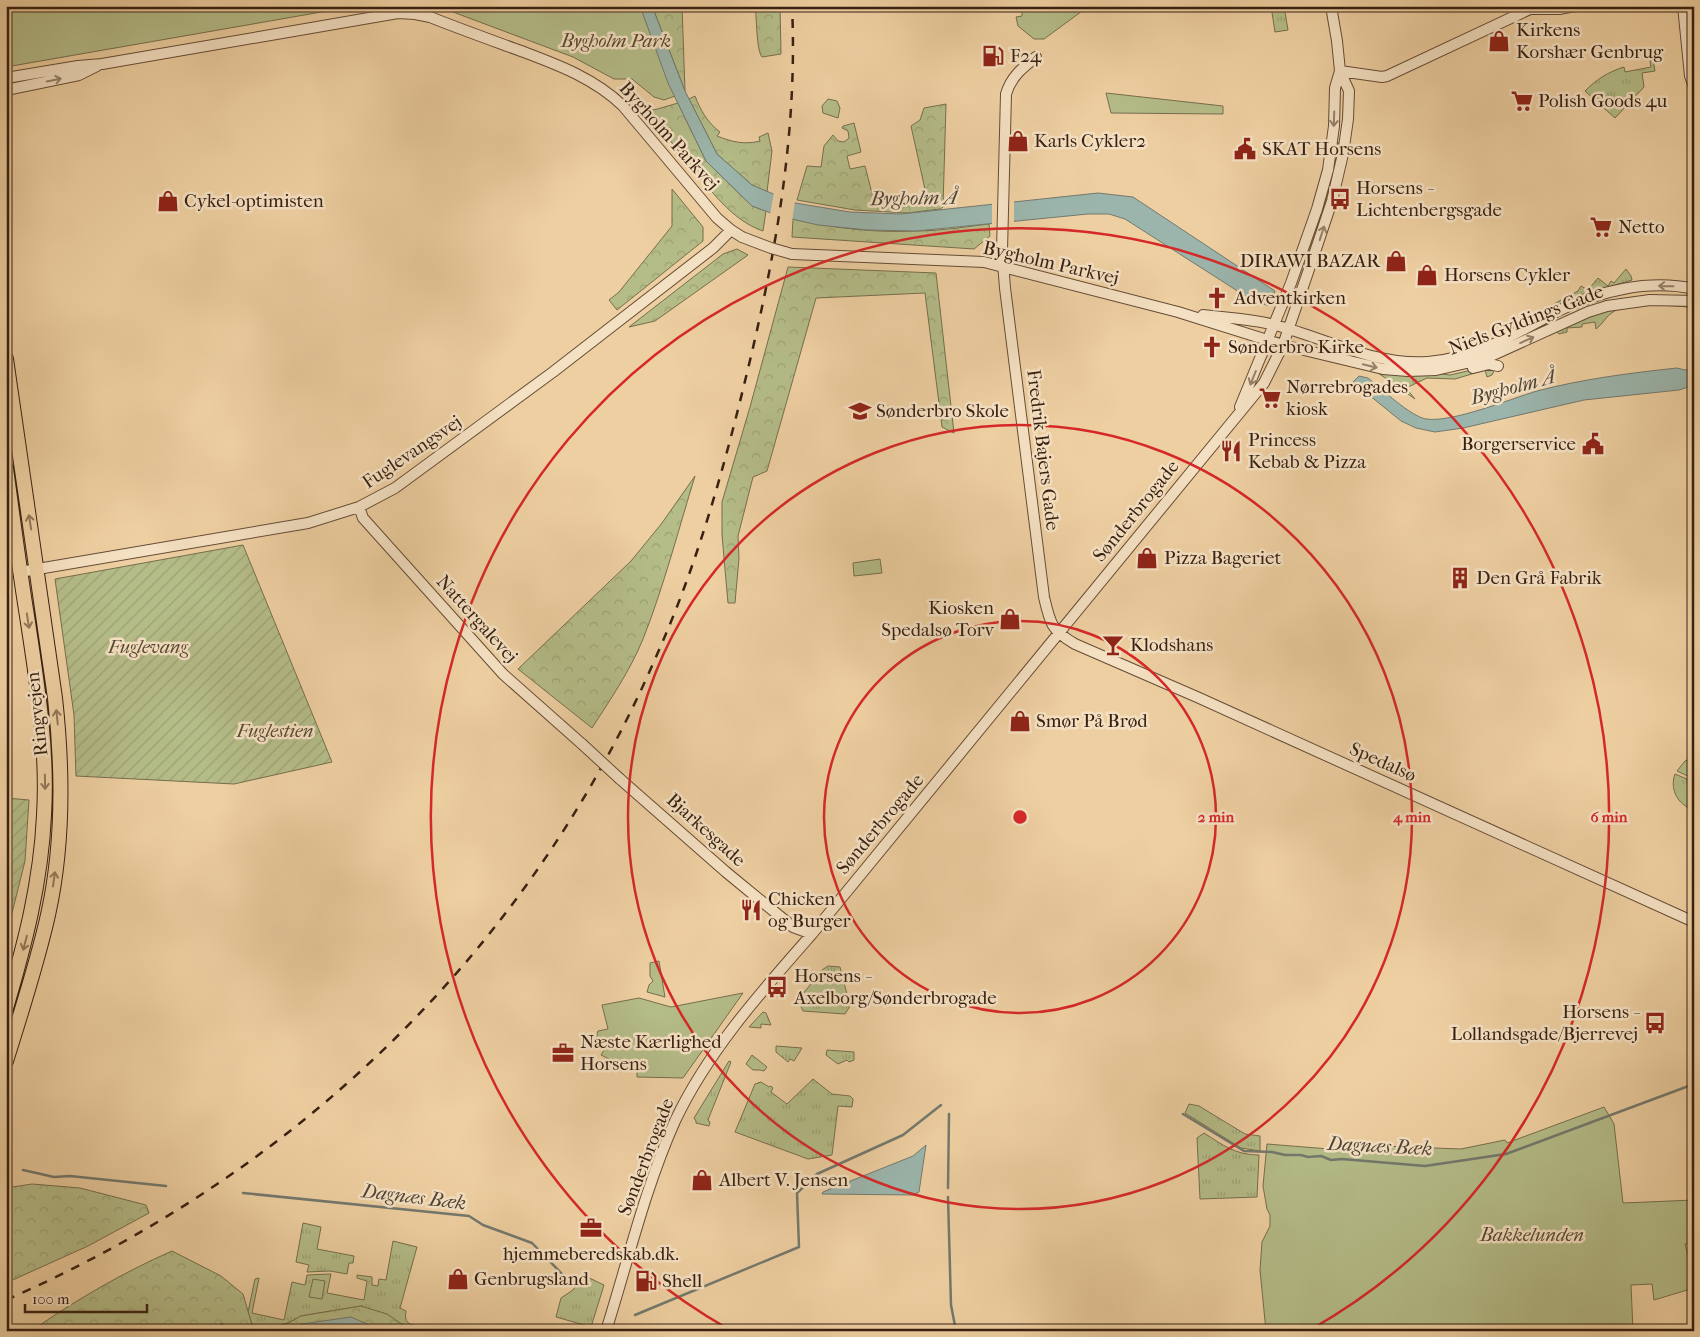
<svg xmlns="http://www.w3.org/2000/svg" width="1700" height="1337" font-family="'IM FELL French Canon',serif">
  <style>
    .grass { fill: url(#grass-tufts); stroke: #766e4d }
    .forest { fill: url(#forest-crowns); stroke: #766e4d }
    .park { fill: #b4bc88; stroke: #766e4d }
    .garden { fill: url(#garden-furrows); stroke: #766e4d }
    .water { fill: #9bb5ac; stroke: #73796e }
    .pier { fill: #eecfa1 }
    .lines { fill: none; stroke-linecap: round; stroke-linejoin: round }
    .stream { stroke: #73796e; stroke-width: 2.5 }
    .minor-casing { stroke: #664c36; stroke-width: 12 }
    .major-casing { stroke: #382012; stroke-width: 16 }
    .minor { stroke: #f4e0c2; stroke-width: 10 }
    .major { stroke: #eecfa1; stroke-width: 14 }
    .rail { stroke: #382012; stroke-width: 2.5; stroke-dasharray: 9 9; stroke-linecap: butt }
    .minor-bridge-casing { stroke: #664c36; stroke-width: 12; stroke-linecap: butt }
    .minor-bridge { stroke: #f4e0c2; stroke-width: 10 }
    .oneway { stroke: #96806a }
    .oneway2 { stroke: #93785a }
    .ring { fill: none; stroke: #d62828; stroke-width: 2.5 }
    .labels { text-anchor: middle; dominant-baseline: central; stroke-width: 5; stroke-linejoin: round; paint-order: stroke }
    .poi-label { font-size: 19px; fill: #382012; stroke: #f4e0c2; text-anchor: start }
    .park-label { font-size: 19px; font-style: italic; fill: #574730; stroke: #f4e0c2 }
    .street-label { font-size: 19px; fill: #382012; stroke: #f4e0c2 }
    .water-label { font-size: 20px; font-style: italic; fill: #514538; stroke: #f4e0c2 }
    .centre { fill: #d62828; stroke: #f4e0c2; stroke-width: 2.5 }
    .ring-label { font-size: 15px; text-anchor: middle; font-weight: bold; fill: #d62828; stroke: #f4e0c2; stroke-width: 5; stroke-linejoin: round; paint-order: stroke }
  </style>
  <defs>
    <pattern id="grass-tufts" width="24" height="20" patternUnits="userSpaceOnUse" patternTransform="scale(1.25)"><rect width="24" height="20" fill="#b4bc88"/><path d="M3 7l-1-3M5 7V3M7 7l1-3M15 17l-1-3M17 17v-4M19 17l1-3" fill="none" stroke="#9ca174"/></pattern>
    <pattern id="forest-crowns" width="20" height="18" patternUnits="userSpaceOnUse" patternTransform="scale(1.25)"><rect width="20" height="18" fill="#b4bc88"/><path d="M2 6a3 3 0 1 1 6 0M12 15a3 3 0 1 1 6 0" fill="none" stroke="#9ca174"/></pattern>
    <pattern id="garden-furrows" width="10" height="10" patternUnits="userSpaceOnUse" patternTransform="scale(1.25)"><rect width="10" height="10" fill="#b4bc88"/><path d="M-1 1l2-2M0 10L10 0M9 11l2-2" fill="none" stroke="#9ca174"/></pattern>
  </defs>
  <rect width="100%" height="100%" fill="#eecfa1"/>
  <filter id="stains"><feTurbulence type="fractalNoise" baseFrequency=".004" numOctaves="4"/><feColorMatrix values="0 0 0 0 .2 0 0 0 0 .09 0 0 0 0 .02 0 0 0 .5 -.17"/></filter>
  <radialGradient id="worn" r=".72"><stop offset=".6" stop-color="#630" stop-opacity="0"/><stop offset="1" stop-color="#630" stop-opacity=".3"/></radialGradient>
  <path class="grass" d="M1271,6H1284L1288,30L1275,32Z
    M1653,60L1655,71L1642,73L1644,87L1615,118L1585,91C1597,79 1608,72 1624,67L1625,72L1651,67L1650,61Z
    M1336,142L1340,143L1339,161L1308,265L1305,264L1308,246Z
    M1626,269L1631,276L1632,280L1579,296L1551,309L1550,306L1578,291L1581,286L1588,290L1598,278L1608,286L1611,281L1614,283Z
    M1627,305H1694V308C1676,305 1627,302 1613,312C1606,316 1603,324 1596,329L1595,322L1582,324V327L1567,328V332L1559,334L1557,332L1550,335L1549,333L1589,314Z
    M1547,308L1546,312L1496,336L1505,324L1510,327Z
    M1485,367L1491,368L1494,371L1492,375L1487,377L1485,370L1455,379L1427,378L1406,388L1415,399L1378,373H1434L1450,375Z
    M1694,757V779L1677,771L1685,761Z
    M1675,774L1694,782V797L1689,808C1676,802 1670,787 1675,774Z
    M828,966L840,967L850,1006L845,1014L803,1011L798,1000L822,970Z
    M763,1012L766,1013L771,1025L761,1024V1028L749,1027Z
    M776,1046L802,1048L794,1061L790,1059L788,1062L776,1052Z
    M827,1050L854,1052V1060L849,1062L847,1060L838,1064L826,1055Z
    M752,1055L767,1067L764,1071L760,1070H753L746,1064Z
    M729,1061L731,1062L708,1120L710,1122L709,1126L696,1123V1121L694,1118Z
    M813,1079L832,1094L850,1096L853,1099L852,1107L838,1106L832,1155L808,1159L735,1132L755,1084L761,1082L769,1087L771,1086L773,1088L771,1092L787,1104Z
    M1189,1104L1199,1106L1245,1134L1260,1136V1151L1241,1148L1185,1113Z
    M1204,1133C1223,1145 1235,1155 1259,1155L1257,1197L1200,1199L1197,1138Z
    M303,1223L321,1227L317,1249L354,1256L353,1263H349L347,1274L330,1271L307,1272L309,1265L296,1262Z
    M393,1241L417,1247L400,1308L406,1311C404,1322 408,1325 419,1326L422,1331H408L406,1326L361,1306L301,1316L288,1323L274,1327L252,1325L248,1312L255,1279L259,1278L252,1313L284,1320L292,1282L305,1285L307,1275L331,1274L327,1293L364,1300L367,1281L357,1278V1275L372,1277V1285L378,1286L379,1279L386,1280Z
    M583,1275L604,1285L591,1327L556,1317L561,1298L573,1290Z"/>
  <path class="forest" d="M652,6H682L685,91Z
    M755,6H780L781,54L762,57C756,49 757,18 755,6Z
    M695,96C701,111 707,122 720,132L717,136C732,142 745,145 760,141L759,137L768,133L772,151L767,192L752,185L717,154L689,99Z
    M828,99L837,101L840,108L838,118L823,113L822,106Z
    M678,103L706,161L752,206L766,211L763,231C731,220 710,189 689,164C675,147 662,130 648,113L645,107L654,110Z
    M946,104L943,207L940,209L907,213L855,210L797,200L807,166L821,167L824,146L833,135L838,141L844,142L849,138L848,131L842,128L843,126L854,123L861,152L847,156L850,169L865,166L875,205L926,194L911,126L920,120L924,108Z
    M672,189L703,227V241L617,310L609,300L619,292L672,226Z
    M793,219C832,228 875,233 916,231C940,231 964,227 989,224L990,236L974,249L792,237Z
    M737,249L748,255L655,321L629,327L723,254Z
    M788,267L936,273L954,433L942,427L925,293L816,298L767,471L753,477L738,536L739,558L735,603H728L722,535V502L750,407Z
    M695,476C678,531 664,586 643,639C630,671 610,700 592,728L518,669L631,561L662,523Z
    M32,1184L80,1188L146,1205L149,1213L88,1246L6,1283V1188Z
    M172,1251L221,1276L243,1294L252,1325L274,1327L288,1323L301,1316L361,1306L387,1314L406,1327L408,1331H370L367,1324H302L290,1331H31C76,1300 122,1273 172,1251Z"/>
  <path class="park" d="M6,6H356L6,67Z
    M437,6H640L675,96L664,100L654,97L632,79H614L573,57Z
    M1022,6H1089L1044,39H1034L1018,26L1016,17L1022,16Z
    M1106,93L1223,106V114L1111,113Z
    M880,559L882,573L854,576L853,563Z
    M659,961L665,997L647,992L649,985L653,981L650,976V963Z
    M743,993L683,1078L637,1077V1071L631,1063L613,1061L601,1055L604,1050C598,1044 595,1039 598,1031L608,1029L602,1005L639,998L671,1007Z
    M1604,1107L1614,1124L1623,1203L1694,1200V1242L1685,1244L1694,1275V1288L1654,1300L1652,1284L1631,1285L1633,1331H1266L1260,1270L1262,1242L1270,1226V1215L1267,1209L1263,1186L1267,1144L1379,1153L1382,1146L1461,1149L1505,1140L1507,1143Z
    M313,1279L325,1281L322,1299L309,1297Z"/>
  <path class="garden" d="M243,545L332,762L234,784L76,776L74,715L55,579Z
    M6,798L29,800L25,861L6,937Z"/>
  <path class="water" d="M640,6H652L685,91L717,154L752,185L795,203L850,212L901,214L1098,193L1133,197L1275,291L1269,306L1250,299L1125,219L1109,214H1088L916,231L868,230L818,225L779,216L752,206L706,161L668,83Z
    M1677,368L1685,370L1694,369V385L1679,390L1584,400L1463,428L1435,432L1416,428L1401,421L1353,382L1359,376L1368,378C1382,389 1410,416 1426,419C1452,423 1510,399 1537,391C1583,379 1630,373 1677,368Z
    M926,1145L919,1192L913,1195L822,1194L823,1192L913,1156Z
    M351,1317L367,1324L370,1331H290L302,1324Z"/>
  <path class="pier" d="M774,192L795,201L792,222L770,215Z
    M1014,200V223L992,225V203Z"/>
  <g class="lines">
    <path class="stream" d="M1183,1114L1244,1151L1272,1152L1285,1155H1301L1308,1157L1321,1156L1331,1160L1342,1159L1425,1166L1506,1154L1694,1084
      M23,1170L54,1177L70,1176L166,1186
      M948,1188L949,1114
      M243,1193L469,1216L483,1225L532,1243L564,1276
      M948,1197L951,1305L956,1331
      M635,1315L799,1247L797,1193L817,1174L903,1135L941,1105
      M221,1324L234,1331"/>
    <g class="minor-casing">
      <path id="minor" d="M1683,6L1690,76L1694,87
        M1036,57C1022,68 1011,77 1006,94L1002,250L1005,288L1044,597C1050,623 1051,630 1075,644L1197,697L1694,922
        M1340,71L1382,77L1387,76L1530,9H1559L1575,6
        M6,78L78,66L102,64L398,13L415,14L430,17C460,29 491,40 521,51C558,65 594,78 623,106L717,218L731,230L742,237
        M6,90L79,75L97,66
        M792,254L984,262L1178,312L1283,345L1383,369L1408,371L1436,370L1471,362L1493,355L1588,312L1607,306L1650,300L1694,301
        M1203,315C1227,318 1252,319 1275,325C1325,338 1375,366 1428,362C1476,358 1517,333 1558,311C1598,291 1649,279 1694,289
        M1473,368L1489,364L1498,366
        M1240,407L1291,283L1317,209L1328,170L1334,126L1335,88L1340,71
        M359,507L363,518L503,674L582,744
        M20,572L308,523L359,507L395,488L553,372L713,248L731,230
        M620,779L726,872L793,927L812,934
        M606,1331C628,1261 645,1188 675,1121C708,1051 761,992 812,934L1264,383L1283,345L1318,243L1332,201L1343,154L1348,119L1349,91L1340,71L1337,41L1331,6"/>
    </g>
    <g class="major-casing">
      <path id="major" d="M6,359L55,698C63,770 64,843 48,915C37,964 21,1013 6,1061
        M6,469C13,518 19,567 27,616C37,682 48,748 44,815C41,882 25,944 6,1008"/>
    </g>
    <use href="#minor" class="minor"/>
    <use href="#major" class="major"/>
    <path class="rail" d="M6,1300C301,1171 532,947 659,650C697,564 723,472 745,381C775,259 798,133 792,6"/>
    <g class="minor-bridge-casing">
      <path id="minor-bridge" d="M742,237L771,248L792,254
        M582,744L620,779"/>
    </g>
    <use href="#minor-bridge" class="minor-bridge"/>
  </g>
  <defs><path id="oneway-shaft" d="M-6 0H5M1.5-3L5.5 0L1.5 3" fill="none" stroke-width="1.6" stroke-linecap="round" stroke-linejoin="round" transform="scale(1.25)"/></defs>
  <g class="oneway">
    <use href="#oneway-shaft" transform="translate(54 80) rotate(-11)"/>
    <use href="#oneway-shaft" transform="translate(1334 119) rotate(92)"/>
    <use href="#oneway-shaft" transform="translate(1322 233) rotate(-72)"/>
    <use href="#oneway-shaft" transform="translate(1666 286) rotate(-179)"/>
    <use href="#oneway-shaft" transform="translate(1527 340) rotate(-24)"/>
    <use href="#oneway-shaft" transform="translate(1370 366) rotate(14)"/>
    <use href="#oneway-shaft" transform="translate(1253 378) rotate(112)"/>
  </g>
  <g class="oneway2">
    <use href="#oneway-shaft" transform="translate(30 522) rotate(-99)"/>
    <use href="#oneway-shaft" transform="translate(28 621) rotate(81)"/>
    <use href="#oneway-shaft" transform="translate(57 717) rotate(-96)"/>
    <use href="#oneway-shaft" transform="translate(45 782) rotate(89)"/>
    <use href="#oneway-shaft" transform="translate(54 879) rotate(-82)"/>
    <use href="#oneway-shaft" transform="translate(25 943) rotate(105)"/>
  </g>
  <g class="ring">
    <circle cx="1020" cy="817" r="196"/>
    <circle cx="1020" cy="817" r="392"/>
    <path d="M730 1330A589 589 0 1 1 1310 1330"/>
  </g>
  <defs>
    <g id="shop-bare" transform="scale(1.725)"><path d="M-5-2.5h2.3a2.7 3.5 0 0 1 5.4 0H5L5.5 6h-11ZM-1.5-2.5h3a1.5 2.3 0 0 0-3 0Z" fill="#8f2418" stroke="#f4e0c2" stroke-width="2.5" paint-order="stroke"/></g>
    <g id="fuel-bare" transform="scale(1.725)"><path d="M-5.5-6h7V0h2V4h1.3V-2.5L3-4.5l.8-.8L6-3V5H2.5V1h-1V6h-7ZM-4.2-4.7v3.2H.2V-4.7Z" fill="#8f2418" stroke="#f4e0c2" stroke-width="2.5" paint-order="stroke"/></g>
    <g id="supermarket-bare" transform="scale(1.725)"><path d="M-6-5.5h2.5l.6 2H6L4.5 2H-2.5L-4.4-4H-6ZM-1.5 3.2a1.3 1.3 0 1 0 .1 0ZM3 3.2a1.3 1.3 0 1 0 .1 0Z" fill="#8f2418" stroke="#f4e0c2" stroke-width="2.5" paint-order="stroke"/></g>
    <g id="civic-bare" transform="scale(1.725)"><path d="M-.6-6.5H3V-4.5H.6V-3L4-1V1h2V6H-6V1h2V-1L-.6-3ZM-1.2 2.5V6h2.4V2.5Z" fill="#8f2418" stroke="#f4e0c2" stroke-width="2.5" paint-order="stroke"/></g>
    <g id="bus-bare" transform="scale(1.725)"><path d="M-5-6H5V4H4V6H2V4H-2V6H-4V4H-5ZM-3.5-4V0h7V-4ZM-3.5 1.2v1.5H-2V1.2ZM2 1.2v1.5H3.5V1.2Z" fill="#8f2418" stroke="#f4e0c2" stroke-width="2.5" paint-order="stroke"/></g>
    <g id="church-bare" transform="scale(1.725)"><path d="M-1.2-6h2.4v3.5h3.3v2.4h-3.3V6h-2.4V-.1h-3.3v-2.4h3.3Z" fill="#8f2418" stroke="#f4e0c2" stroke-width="2.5" paint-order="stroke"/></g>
    <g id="school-bare" transform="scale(1.725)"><path d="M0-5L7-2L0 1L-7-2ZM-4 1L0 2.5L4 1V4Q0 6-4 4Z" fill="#8f2418" stroke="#f4e0c2" stroke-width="2.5" paint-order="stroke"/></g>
    <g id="restaurant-bare" transform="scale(1.725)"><path d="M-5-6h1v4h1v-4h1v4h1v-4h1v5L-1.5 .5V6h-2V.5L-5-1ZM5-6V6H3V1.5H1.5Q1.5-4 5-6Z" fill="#8f2418" stroke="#f4e0c2" stroke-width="2.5" paint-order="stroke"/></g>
    <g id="building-bare" transform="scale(1.725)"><path d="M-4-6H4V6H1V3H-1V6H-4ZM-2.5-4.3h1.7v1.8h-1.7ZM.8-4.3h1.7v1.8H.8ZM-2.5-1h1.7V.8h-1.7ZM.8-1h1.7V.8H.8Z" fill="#8f2418" stroke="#f4e0c2" stroke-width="2.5" paint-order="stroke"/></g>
    <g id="bar-bare" transform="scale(1.725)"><path d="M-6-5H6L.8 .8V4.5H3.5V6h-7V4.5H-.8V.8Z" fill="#8f2418" stroke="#f4e0c2" stroke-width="2.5" paint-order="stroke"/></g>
    <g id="office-bare" transform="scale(1.725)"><path d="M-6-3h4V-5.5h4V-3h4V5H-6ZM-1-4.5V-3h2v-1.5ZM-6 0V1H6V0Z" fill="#8f2418" stroke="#f4e0c2" stroke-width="2.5" paint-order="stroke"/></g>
  </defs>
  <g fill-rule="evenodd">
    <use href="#shop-bare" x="1499" y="41"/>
    <use href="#fuel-bare" x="993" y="56"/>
    <use href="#supermarket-bare" x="1522" y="101"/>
    <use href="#shop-bare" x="1018" y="141"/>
    <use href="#civic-bare" x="1245" y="149"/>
    <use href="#bus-bare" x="1340" y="199"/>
    <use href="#shop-bare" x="168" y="201"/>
    <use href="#supermarket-bare" x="1601" y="227"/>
    <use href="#shop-bare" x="1396" y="261"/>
    <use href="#shop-bare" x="1427" y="275"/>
    <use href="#church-bare" x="1217" y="298"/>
    <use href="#church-bare" x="1212" y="347"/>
    <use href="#supermarket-bare" x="1270" y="398"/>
    <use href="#school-bare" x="860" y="411"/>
    <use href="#civic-bare" x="1593" y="444"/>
    <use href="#restaurant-bare" x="1231" y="451"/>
    <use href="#shop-bare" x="1147" y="558"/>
    <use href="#building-bare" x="1460" y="578"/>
    <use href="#shop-bare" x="1010" y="619"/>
    <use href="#bar-bare" x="1113" y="645"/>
    <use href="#shop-bare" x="1020" y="721"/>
    <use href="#restaurant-bare" x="751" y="910"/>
    <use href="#bus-bare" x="777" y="987"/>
    <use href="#bus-bare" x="1655" y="1023"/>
    <use href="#office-bare" x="563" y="1053"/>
    <use href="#shop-bare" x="702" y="1180"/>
    <use href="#office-bare" x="591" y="1228"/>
    <use href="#shop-bare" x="458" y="1279"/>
    <use href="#fuel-bare" x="646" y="1281"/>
  </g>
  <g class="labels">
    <g class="poi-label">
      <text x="1516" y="30">Kirkens<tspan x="1516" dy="22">Korshær Genbrug</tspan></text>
      <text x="1010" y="56">F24</text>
      <text x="1538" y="101">Polish Goods 4u</text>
      <text x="1034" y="141">Karls Cykler2</text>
      <text x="1262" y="149">SKAT Horsens</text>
      <text x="1356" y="188">Horsens -<tspan x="1356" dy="22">Lichtenbergsgade</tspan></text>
      <text x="184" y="201">Cykel-optimisten</text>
      <text x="1618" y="227">Netto</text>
      <text x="1380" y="261" text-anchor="end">DIRAWI BAZAR</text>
      <text x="1444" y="275">Horsens Cykler</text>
      <text x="1234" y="298">Adventkirken</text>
      <text x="1228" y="347">Sønderbro Kirke</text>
      <text x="1286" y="387">Nørrebrogades<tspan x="1286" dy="22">kiosk</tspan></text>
      <text x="876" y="411">Sønderbro Skole</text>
      <text x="1248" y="440">Princess<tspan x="1248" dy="22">Kebab &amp; Pizza</tspan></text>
      <text x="1576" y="444" text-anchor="end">Borgerservice</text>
      <text x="1164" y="558">Pizza Bageriet</text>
      <text x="1476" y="578">Den Grå Fabrik</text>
      <text x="994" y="608" text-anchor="end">Kiosken<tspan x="994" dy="22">Spedalsø Torv</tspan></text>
      <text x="1130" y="645">Klodshans</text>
      <text x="1036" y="721">Smør På Brød</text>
      <text x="768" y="899">Chicken<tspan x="768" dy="22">og Burger</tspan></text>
      <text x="794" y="976">Horsens -<tspan x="794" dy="22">Axelborg/Sønderbrogade</tspan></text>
      <text x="1638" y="1012" text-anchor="end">Horsens -<tspan x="1638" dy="22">Lollandsgade/Bjerrevej</tspan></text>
      <text x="580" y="1042">Næste Kærlighed<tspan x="580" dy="22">Horsens</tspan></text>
      <text x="719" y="1180">Albert V. Jensen</text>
      <text x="591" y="1254" text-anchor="middle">hjemmeberedskab.dk.</text>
      <text x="474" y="1279">Genbrugsland</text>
      <text x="662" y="1281">Shell</text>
    </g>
    <g class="park-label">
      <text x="616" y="41">Bygholm Park</text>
      <text x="148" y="647">Fuglevang</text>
      <text x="275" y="731">Fuglestien</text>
      <text x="1532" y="1235">Bakkelunden</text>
    </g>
    <g class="street-label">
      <text transform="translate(669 136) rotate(48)">Bygholm Parkvej</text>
      <text transform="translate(1051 263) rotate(13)">Bygholm Parkvej</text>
      <text transform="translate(1526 320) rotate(-21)">Niels Gyldings Gade</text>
      <text transform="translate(1043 450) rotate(83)">Fredrik Bajers Gade</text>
      <text transform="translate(412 452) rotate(-34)">Fuglevangsvej</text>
      <text transform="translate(1136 511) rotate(-51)">Sønderbrogade</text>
      <text transform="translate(477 619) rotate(48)">Nattergalevej</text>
      <text transform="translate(37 714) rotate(-96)">Ringvejen</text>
      <text transform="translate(1383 762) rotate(24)">Spedalsø</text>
      <text transform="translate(880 824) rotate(-50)">Sønderbrogade</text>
      <text transform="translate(706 830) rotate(42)">Bjarkesgade</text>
      <text transform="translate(646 1157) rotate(-69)">Sønderbrogade</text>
    </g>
    <g class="water-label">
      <text transform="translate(914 198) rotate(-1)">Bygholm Å</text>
      <text transform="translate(1513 387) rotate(-15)">Bygholm Å</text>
      <text transform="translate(1380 1146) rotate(3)">Dagnæs Bæk</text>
      <text transform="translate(414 1197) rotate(7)">Dagnæs Bæk</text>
    </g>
  </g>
  <circle cx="1020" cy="817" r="8" class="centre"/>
  <g class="ring-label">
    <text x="1216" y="822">2 min</text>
    <text x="1412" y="822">4 min</text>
    <text x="1609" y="822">6 min</text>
  </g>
  <rect width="1700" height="1337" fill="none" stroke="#eecfa1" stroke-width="25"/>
  <rect x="8" y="8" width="1685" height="1322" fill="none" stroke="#382012" stroke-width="2.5"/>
  <rect x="12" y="12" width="1675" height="1312" fill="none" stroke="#382012"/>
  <path d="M25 1304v8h122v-8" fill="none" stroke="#382012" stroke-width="2.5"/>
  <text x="32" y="1304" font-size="15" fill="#382012" stroke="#f4e0c2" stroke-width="4" paint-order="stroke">100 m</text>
  <rect width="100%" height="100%" filter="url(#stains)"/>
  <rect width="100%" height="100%" fill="url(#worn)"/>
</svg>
